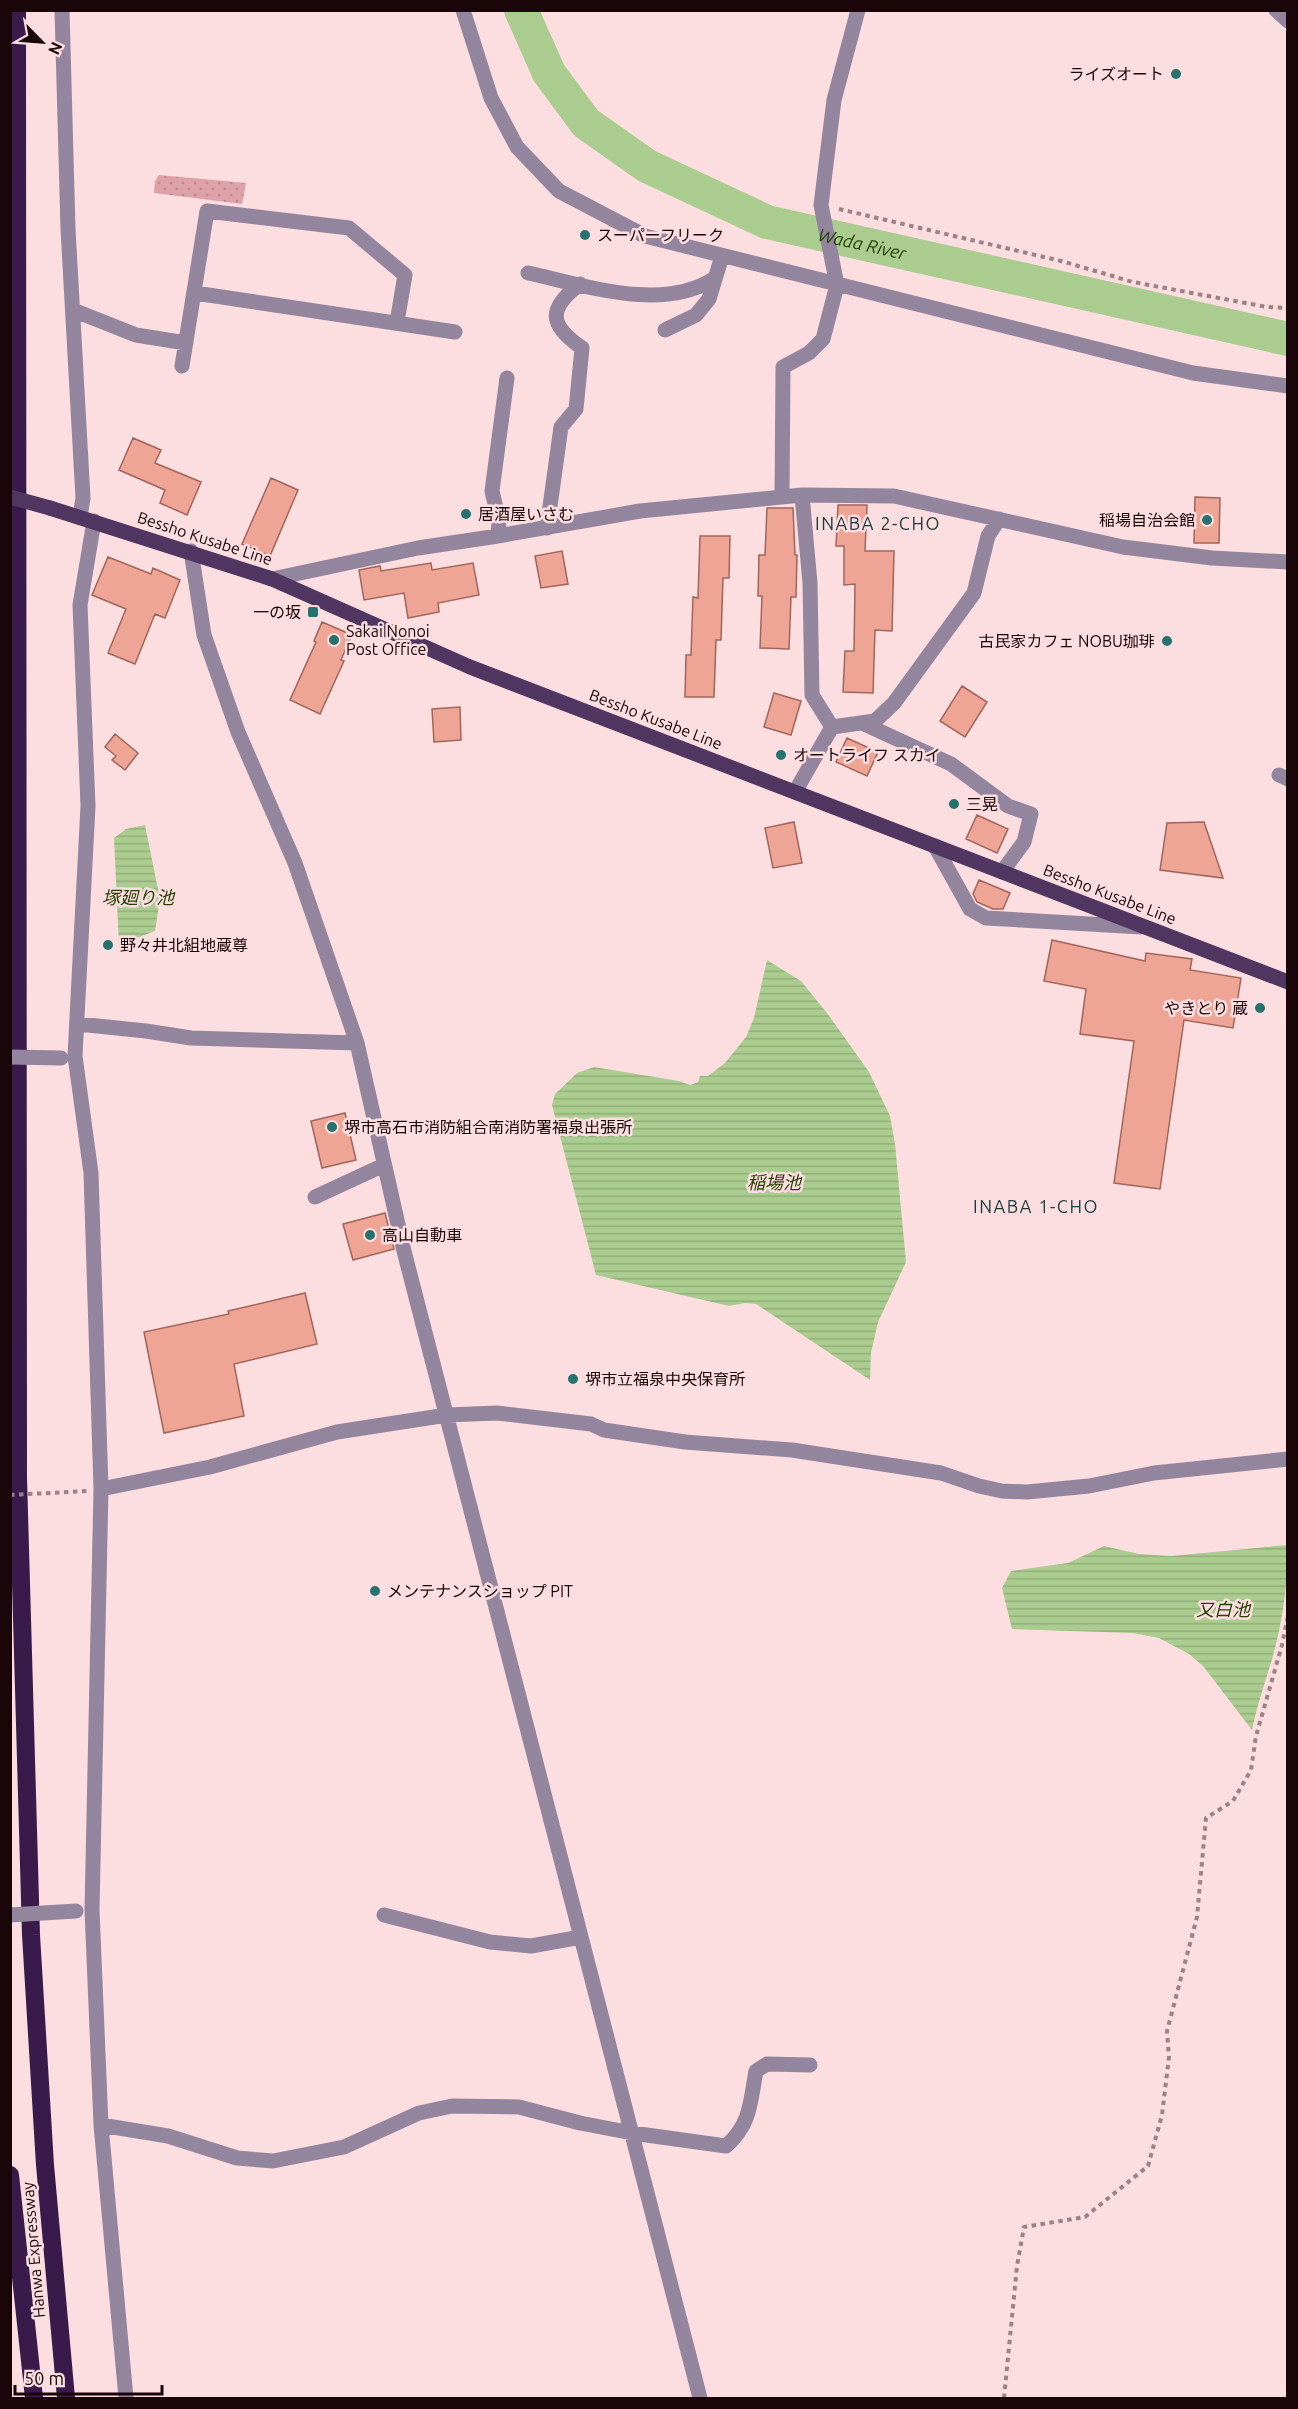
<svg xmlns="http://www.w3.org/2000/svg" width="1298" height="2409" font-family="Ubuntu,'Noto Sans JP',sans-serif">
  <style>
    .park { fill: url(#park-dots) }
    .water { fill: url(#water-rules) }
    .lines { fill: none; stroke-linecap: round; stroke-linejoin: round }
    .river { stroke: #aacc8f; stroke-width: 34 }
    .building { fill: #eea596; stroke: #a26559; stroke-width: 1.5 }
    .path { stroke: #9c8285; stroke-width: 4; stroke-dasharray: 4.5 4.5; stroke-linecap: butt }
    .minor { stroke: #94859e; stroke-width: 15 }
    .major { stroke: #503661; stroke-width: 15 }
    .highway { stroke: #391a4a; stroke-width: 18 }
    .path-bridge { stroke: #9c8285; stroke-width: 4; stroke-dasharray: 4.5 4.5; stroke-linecap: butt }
    .minor-bridge { stroke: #94859e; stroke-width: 15 }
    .major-bridge { stroke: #503661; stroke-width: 15 }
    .poi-dot { fill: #27716e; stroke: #fcdee1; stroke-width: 2 }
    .labels { text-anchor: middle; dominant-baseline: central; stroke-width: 5; stroke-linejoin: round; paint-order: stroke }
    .poi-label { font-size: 16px; fill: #1a0508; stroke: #fcdee1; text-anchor: start }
    .street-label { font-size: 16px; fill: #1a0508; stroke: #fcdee1 }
    .water-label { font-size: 18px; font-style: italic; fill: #264200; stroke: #fcdee1 }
    .neighbourhood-label { font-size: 18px; letter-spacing: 1.5px; fill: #1a3c3b; stroke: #fcdee1 }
  </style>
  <defs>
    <pattern id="park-dots" width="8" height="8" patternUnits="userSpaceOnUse" patternTransform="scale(1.5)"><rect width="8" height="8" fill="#dea1a8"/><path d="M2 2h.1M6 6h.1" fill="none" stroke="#be898f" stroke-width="1.8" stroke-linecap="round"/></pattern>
    <pattern id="water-rules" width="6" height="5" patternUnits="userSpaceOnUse" patternTransform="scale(1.5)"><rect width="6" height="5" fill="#aacc8f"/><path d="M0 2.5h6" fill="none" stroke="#92ae7a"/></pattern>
  </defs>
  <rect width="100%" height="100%" fill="#fcdee1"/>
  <path class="park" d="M159,175L246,183L242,204L154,193L155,181Z"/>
  <path class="water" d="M145,825L160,899L155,931L119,945L114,838L126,829Z
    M767,960L801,981L827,1013L869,1072L890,1116L895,1144L906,1262L878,1322L871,1353L870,1380L756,1304L745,1303L729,1306L596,1275L552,1105L555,1094L577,1073L594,1067L679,1081L690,1085L698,1082L700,1076H708L725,1063L746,1037L754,1018Z
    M1287,1545C1288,1579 1284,1611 1276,1644C1269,1673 1258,1700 1252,1730L1203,1666L1189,1654L1159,1638L1133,1633L1012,1629L1002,1588L1011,1571L1068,1563L1104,1546L1139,1554L1171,1556Z"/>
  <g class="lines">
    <path class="river" id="s1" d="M521,10L549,73L586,123L647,166L767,222L1288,339"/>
  </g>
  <path class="building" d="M133,438L161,450L155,463L201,482L187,515L160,503L165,490L119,470Z
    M271,478L298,490L270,556L242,544Z
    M1195,497L1220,498L1219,543H1194Z
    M838,505H867L865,551H894L892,631L875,630L873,693L843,692L845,651H854L855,584L844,585V546H836Z
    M767,508H793L795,555H797L796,597H791L789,649L760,648L762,596H758L759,555H765Z
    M700,536H730L729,578H723L721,640H716L714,697H685L686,655H691L693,597L698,598Z
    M562,551L568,584L541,588L535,556Z
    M108,557L151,574L153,568L180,580L165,618L155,614L135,664L108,653L126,609L92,595Z
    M431,563L432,570L473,563L479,595L438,603L439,612L408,618L404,593L364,600L359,570L380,566L381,571Z
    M322,622L352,635L341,660L344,661L320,714L290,700L316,642L314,641Z
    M962,686L987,702L965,737L940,721Z
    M774,693L801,701L791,735L764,727Z
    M460,707L461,740L434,742L432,709Z
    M115,734L138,753L125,770L112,760L116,756L105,747Z
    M847,738L878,752L867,776L836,762Z
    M977,815L1008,829L997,853L966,839Z
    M794,822L802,863L773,868L765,828Z
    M1204,822L1223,878L1160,870L1167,823Z
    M979,880L1010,893L1003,909H993L977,902L973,894Z
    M1052,940L1145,961L1146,953L1192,959L1190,970L1241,978L1233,1028L1184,1020L1160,1189L1114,1183L1134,1041L1080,1034L1086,989L1044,981Z
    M345,1113L356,1160L322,1168L311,1121Z
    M385,1213L394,1249L353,1260L343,1224Z
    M305,1293L317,1344L234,1364L244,1416L164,1433L144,1332L229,1314L228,1311Z"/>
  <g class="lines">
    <path class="path" d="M839,209L1061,261L1133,282L1267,307L1288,308
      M1004,2398L1017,2266L1024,2227L1085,2217L1148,2166L1162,2115L1169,2057L1167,2031L1197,1917L1206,1818L1233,1801L1251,1770L1256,1736L1282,1645L1288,1616"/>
    <path class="minor" d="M62,10L68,229L83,498L80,517
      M463,10L491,98L517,147L559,191L645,236L1193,373L1288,386
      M1276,10L1288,21
      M528,273C584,285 663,313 715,278
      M195,293L455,332
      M73,310L136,335L186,343
      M665,330L696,315L709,299L722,256
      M182,366L207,211L349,228L405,275L397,322
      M782,495L783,367L809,353L823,339L837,285L821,205L834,100L858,10
      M802,495L810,583L812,695L832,727
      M94,521L80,605L88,806L75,1056L91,1173L101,1489L92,1910L101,2125L126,2398
      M547,528L561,427L576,409L582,348C549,325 547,309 580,284
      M498,536L499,521L492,491L507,378
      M191,551L204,635L238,732L295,863L357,1043L404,1251L700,2398
      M272,579L418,548L498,536L640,511L802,495L894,496L1123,547L1212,558L1288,562
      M862,723L951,764L1008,806L1031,814L1024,842L1002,872
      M1279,775L1288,779
      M795,792L832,727L875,721L894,703L974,593L988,536L999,519
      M935,846L970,909L986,918L1141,927
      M78,1024L146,1031L191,1038L357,1043
      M315,1197L384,1165
      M101,1489L210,1467L337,1432L447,1415L497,1413L591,1424L604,1430L685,1442L792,1450L941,1473L979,1486L1002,1491L1027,1492L1089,1486L1154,1473L1288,1459
      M384,1915L490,1942L531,1946L581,1937
      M101,2125L168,2136L237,2158L273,2161L344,2147L419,2113L452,2106L519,2107L580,2123L632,2133L726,2146C751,2124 750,2103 756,2071L767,2064L810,2065"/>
    <path class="major" d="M50,508L272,579L470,667L1288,982"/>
    <path class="highway" d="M17,10L18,1478L31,1935L45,2165L66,2398
      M10,2175L34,2398"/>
    <path class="path-bridge" d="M10,1495L88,1491"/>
    <path class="minor-bridge" d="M10,1057L61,1058
      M10,1915L76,1911"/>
    <path class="major-bridge" d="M10,497L50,508"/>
  </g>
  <g class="poi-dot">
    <circle cx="1176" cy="74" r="6"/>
    <circle cx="585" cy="235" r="6"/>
    <circle cx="466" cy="514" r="6"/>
    <circle cx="1207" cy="520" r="6"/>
    <rect x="307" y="606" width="12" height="12" rx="3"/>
    <circle cx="334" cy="640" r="6"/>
    <circle cx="1167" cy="641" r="6"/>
    <circle cx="781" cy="755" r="6"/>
    <circle cx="954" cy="804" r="6"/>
    <circle cx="108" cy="945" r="6"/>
    <circle cx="1260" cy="1008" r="6"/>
    <circle cx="332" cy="1127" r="6"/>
    <circle cx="370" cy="1235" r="6"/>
    <circle cx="573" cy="1379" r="6"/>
    <circle cx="375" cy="1591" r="6"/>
  </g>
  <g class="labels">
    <g class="poi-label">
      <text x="1164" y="74" text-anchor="end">ライズオート</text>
      <text x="597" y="235">スーパーフリーク</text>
      <text x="478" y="514">居酒屋いさむ</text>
      <text x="1195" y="520" text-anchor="end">稲場自治会館</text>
      <text x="301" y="612" text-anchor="end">一の坂</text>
      <text x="346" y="631">Sakai Nonoi<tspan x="346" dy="18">Post Office</tspan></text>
      <text x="1155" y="641" text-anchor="end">古民家カフェ NOBU珈琲</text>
      <text x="793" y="755">オートライフ スカイ</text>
      <text x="966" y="804">三晃</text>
      <text x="120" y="945">野々井北組地蔵尊</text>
      <text x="1248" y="1008" text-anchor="end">やきとり 蔵</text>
      <text x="344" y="1127">堺市高石市消防組合南消防署福泉出張所</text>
      <text x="382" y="1235">高山自動車</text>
      <text x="585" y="1379">堺市立福泉中央保育所</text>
      <text x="387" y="1591">メンテナンスショップ PIT</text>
    </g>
    <g class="street-label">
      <text transform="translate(205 538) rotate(18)">Bessho Kusabe Line</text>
      <text transform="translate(656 719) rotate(21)">Bessho Kusabe Line</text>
      <text transform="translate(1110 894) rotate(21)">Bessho Kusabe Line</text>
      <text transform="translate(33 2250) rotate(-95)">Hanwa Expressway</text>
    </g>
    <g class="water-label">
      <text stroke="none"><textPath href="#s1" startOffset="436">Wada River</textPath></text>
      <text x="138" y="897">塚廻り池</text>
      <text x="774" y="1182">稲場池</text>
      <text x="1223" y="1609">又白池</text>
    </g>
    <g class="neighbourhood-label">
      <text x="878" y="523">INABA 2-CHO</text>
      <text x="1036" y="1206">INABA 1-CHO</text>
    </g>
  </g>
  <rect width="1298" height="2409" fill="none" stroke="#1a0508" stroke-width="24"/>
  <g transform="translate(42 42) rotate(115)" stroke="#fcdee1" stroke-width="4.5" paint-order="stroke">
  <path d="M0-4.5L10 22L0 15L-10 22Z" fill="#1a0508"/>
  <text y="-9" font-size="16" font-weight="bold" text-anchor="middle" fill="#1a0508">N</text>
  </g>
  <path d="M15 2385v9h147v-9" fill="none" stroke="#1a0508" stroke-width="3"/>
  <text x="24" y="2385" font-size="18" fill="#1a0508" stroke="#fcdee1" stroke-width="4.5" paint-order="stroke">50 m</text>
</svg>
